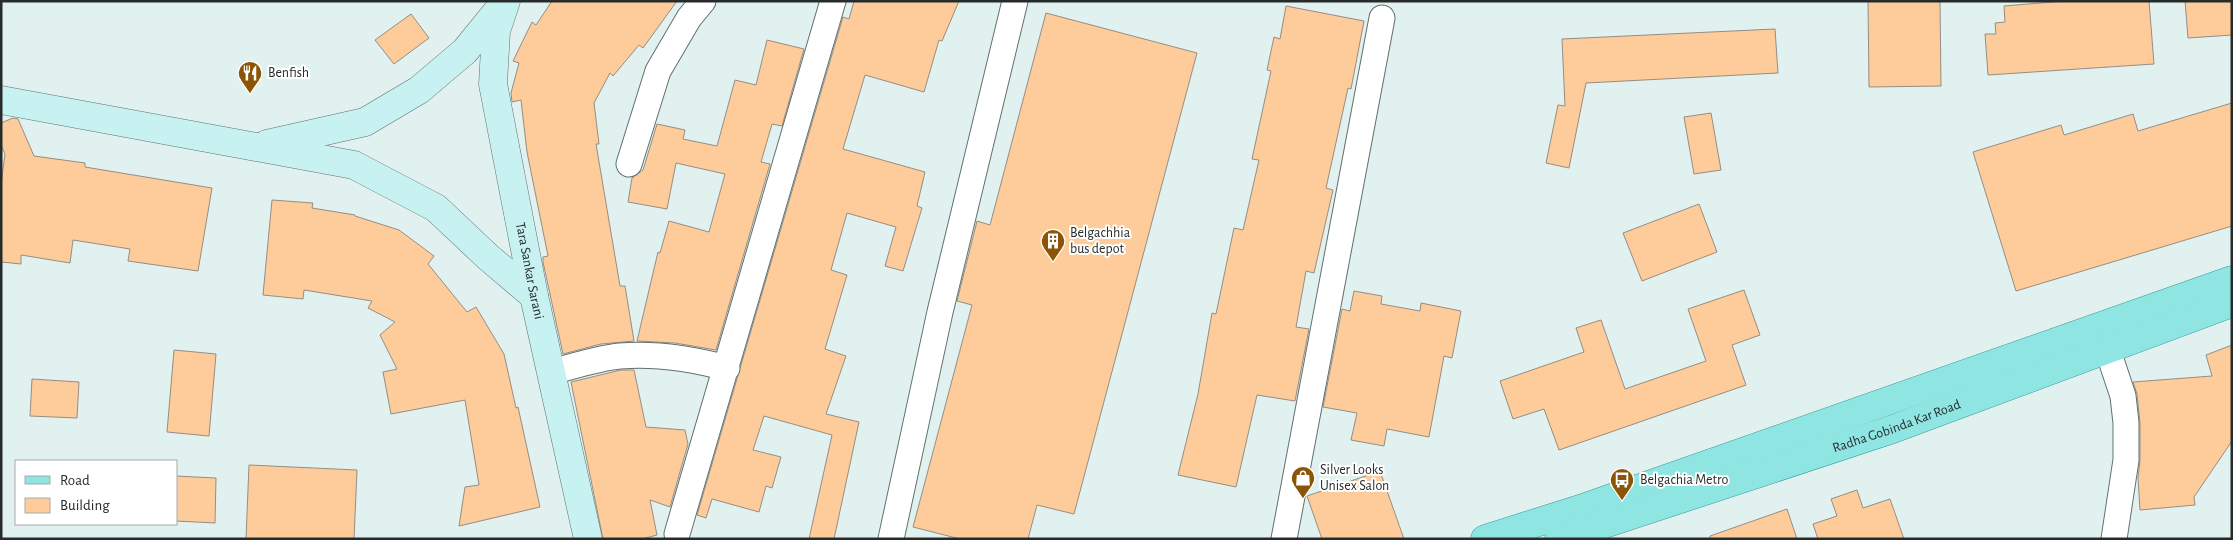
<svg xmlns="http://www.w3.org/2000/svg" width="2233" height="540" font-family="'Alegreya Sans',sans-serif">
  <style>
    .building { fill: #fdcc9a; stroke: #968d83 }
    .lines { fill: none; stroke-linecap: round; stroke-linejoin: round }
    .street-casing { stroke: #61706f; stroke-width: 27 }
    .secondary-casing { stroke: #61706f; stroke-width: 29 }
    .primary-casing { stroke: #3a9996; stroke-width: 29 }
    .street { stroke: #fff; stroke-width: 25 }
    .secondary { stroke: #c7f2f1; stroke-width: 28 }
    .primary { stroke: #8fe5e2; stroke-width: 28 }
    .labels { text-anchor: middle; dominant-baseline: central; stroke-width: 4; stroke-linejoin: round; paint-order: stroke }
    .poi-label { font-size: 14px; fill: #262c2b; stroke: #fff; text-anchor: start }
    .street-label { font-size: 14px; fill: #262c2b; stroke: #fff }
  </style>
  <rect width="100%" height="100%" fill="#e0f1f0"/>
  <path class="building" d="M552,1H677L643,48L639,45L613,76L610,73L594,103L599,144H596L620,286H625L634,341L601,344L563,354L543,262V257L548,256L527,152L521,100L512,102L511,93L519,63L513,61L532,22L536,25Z
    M854,1H959L942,41L939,40L924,92L865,75L843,149L925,172L917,206L922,208L903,271L885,266L896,227L847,213L831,270L847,275L825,349L846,356L826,414L859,422L834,539H809L832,435L764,416L753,450L781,457L772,488L766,486L759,512L712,499L706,518L697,515L843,17L849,19Z
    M1868,1H1940L1941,86L1869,87Z
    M2065,1H2149L2154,64L1988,75L1985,34H1996L1995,23L2005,22L2004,6Z
    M2185,1H2232V35L2188,38Z
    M1286,6L1364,21L1351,89L1348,88L1326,188L1333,190L1314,273L1306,271L1296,327L1309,329L1295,401L1257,395L1236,487L1178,475L1198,394L1212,313L1216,314L1234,228L1243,230L1259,160L1252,159L1271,71L1267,70L1274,37L1280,39Z
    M1046,13L1197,53L1074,514L1037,505L1028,539H960L913,527L972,305L957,301L977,221L990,225Z
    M411,14L429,38L394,64L375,40Z
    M1775,29L1778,73L1586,83L1569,168L1546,163L1558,105L1565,106L1562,39Z
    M767,40L804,49L782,126L772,124L761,162L770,164L716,350L675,343L637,341L658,252L660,253L669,221L709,232L725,174L676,163L667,209L628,202L632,178L643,170L657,124L685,130L683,139L717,146L735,80L756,85Z
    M2232,103V226L2016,291L1973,152L2061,125L2064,135L2133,114L2138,131Z
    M1711,113L1721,170L1694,174L1684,117Z
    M13,118L18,119L34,156L85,163V167L212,188L198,271L128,261L130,249L73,240L70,263L21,255V264L1,262V184L5,154L1,145V123Z
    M272,200L313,203L312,208L355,215V216L399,230L434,256L428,264L467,312L476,307L504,354L516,408L518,407L540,507L459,526L465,487L479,485L465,400L391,414L383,372L397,369L380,335L395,322L368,308L372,301L304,290L303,299L263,295Z
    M1699,204L1717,252L1642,281L1623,233Z
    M1744,290L1760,335L1732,345L1746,385L1559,450L1544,409L1513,419L1500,381L1584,352L1576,328L1601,320L1625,389L1706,361L1688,309Z
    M1354,291L1382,296L1381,304L1420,311L1421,303L1461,311L1452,358L1444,356L1429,437L1387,429L1384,446L1351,440L1357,413L1323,407L1342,309L1350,311Z
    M2232,345V441L2194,497L2195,505L2140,510L2138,478L2140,460V423L2137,394L2133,382L2212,376L2206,355Z
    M174,350L216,354L209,436L167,432Z
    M621,370H634L646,427L685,430L688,444L670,507L650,500L657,535L642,539H603L571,382Z
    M32,379L79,382L77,418L30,416Z
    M249,465L357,470L354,539H246Z
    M1380,471L1404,539H1322L1307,496Z
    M176,476L216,478L215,523L176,521Z
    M1857,490L1863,508L1890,499L1904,539H1818L1813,524L1837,516L1831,499Z
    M1787,509L1797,539H1710V536Z"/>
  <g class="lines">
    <g class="street-casing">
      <path id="street" d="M629,164L658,71L689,18L703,1
        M2107,348L2123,396L2126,423V460L2114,539
        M552,372C574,366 598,358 620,356C655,353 693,359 727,368
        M677,534L833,1
        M891,539L940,312L1015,1
        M1284,539L1382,18"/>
    </g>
    <g class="secondary-casing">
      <g id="secondary">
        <path id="s1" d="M506,1L496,31L493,84L534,296L588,539"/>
        <path d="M1,100L354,165L436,208L488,257L534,296"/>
        <path d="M267,144L365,122L419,90L465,51L500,8"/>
      </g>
    </g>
    <g class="primary-casing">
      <g id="primary">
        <path d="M1485,539L1586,507L2232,280"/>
        <path id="s2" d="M1559,539L1893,429L2232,303"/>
      </g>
    </g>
    <use href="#street" class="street"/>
    <use href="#secondary" class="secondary"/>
    <use href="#primary" class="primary"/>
  </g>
  <defs>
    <g id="restaurant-pin" transform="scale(1.25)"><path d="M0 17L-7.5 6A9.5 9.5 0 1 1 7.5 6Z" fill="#8b5406" stroke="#fff"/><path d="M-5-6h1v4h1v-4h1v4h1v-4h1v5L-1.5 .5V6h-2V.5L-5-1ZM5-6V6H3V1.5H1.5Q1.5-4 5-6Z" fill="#fff"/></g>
    <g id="building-pin" transform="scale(1.25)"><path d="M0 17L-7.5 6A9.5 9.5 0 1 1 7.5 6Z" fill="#8b5406" stroke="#fff"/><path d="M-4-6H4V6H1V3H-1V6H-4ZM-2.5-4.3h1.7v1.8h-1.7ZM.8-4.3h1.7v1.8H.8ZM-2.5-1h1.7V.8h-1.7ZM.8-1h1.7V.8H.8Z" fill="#fff"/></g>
    <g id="shop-pin" transform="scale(1.25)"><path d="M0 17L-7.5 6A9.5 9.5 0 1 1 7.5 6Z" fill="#8b5406" stroke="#fff"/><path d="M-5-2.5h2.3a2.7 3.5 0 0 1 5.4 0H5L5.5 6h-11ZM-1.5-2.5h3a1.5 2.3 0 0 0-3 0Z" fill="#fff"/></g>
    <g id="bus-pin" transform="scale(1.25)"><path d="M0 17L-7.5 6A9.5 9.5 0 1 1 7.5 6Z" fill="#8b5406" stroke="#fff"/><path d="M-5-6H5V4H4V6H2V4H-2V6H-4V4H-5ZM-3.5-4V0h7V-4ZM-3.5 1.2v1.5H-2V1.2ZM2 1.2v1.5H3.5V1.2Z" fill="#fff"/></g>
  </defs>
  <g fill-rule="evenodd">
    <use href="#restaurant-pin" x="250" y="73"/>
    <use href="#building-pin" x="1053" y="241"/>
    <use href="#shop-pin" x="1303" y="478"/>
    <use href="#bus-pin" x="1622" y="480"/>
  </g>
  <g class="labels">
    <g class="poi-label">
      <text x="268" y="73">Benfish</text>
      <text x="1070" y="233">Belgachhia<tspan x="1070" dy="16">bus depot</tspan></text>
      <text x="1320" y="470">Silver Looks<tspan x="1320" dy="16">Unisex Salon</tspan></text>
      <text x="1640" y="480">Belgachia Metro</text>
    </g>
    <g class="street-label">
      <text stroke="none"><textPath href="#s1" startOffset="275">Tara Sankar Sarani</textPath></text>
      <text stroke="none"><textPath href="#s2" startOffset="356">Radha Gobinda Kar Road</textPath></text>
    </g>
  </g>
  <rect width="2233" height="540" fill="none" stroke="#262c2b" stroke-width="5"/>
  <rect x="15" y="460" width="162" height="65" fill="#ffffff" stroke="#a8abaa"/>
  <rect x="25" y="476" width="25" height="8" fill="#8fe5e2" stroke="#a8abaa"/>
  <text x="60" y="485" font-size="15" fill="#262c2b">Road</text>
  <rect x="25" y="498" width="25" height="15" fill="#fdcc9a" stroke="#a8abaa"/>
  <text x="60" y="510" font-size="15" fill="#262c2b">Building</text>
</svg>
